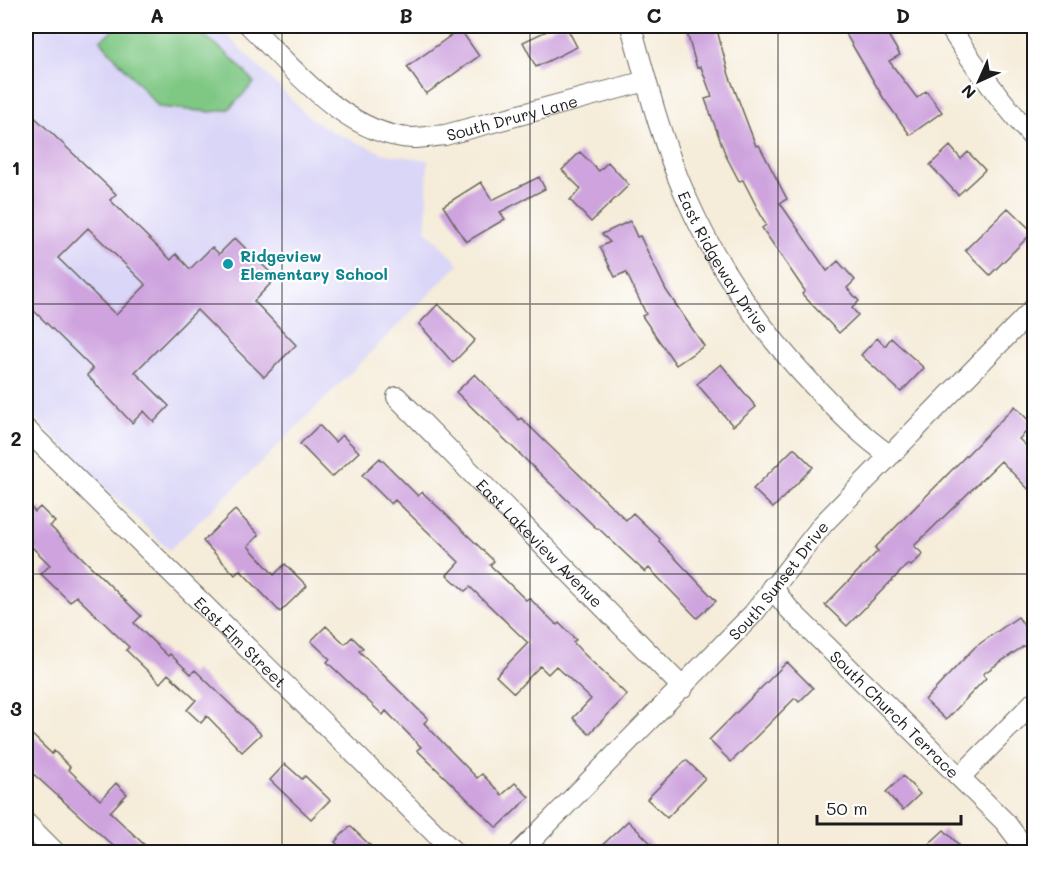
<svg xmlns="http://www.w3.org/2000/svg" width="1060" height="878" font-family="Mali,sans-serif">
  <style>
    .built { fill: #dad6f7 }
    .green { fill: #7fc884; stroke: #4e7250; stroke-width: 1.5 }
    .building { fill: #cea3de; fill-rule: evenodd }
    .lines { fill: none; stroke-linecap: round; stroke-linejoin: round }
    .minor-casing { stroke: #68655e; stroke-width: 22 }
    .minor { stroke: #fff; stroke-width: 20 }
    .grid { fill: none; stroke: #1c1c1c; stroke-width: 1.5; stroke-opacity: 0.55 }
    .culture-dot { fill: #0f9aa8; stroke: #fff; stroke-width: 2 }
    .labels { text-anchor: middle; dominant-baseline: central; stroke-width: 4.5; stroke-linejoin: round; paint-order: stroke }
    .street-label { font-size: 16px; fill: #1c1c1c; stroke: #fff }
    .culture-label { font-size: 16px; font-weight: bold; fill: #0d838f; stroke: #fff; text-anchor: start }
    .neatline { fill: none; stroke: #1c1c1c; stroke-width: 2 }
    .grid-label { font-size: 20px; text-anchor: middle; font-weight: bold; fill: #1c1c1c }
  </style>
  <rect width="100%" height="100%" fill="#fff"/>
  <filter id="ink" filterUnits="userSpaceOnUse"><feTurbulence type="fractalNoise" baseFrequency=".0167" numOctaves="2"/><feDisplacementMap in="SourceGraphic" scale="12" xChannelSelector="R" yChannelSelector="G"/><feConvolveMatrix kernelMatrix="1 2 1 2 8 2 1 2 1" color-interpolation-filters="sRGB"/></filter>
  <filter id="wash" filterUnits="userSpaceOnUse"><feTurbulence type="fractalNoise" baseFrequency=".008" numOctaves="4" result="noise"/><feDisplacementMap in="SourceGraphic" scale="24" xChannelSelector="R" yChannelSelector="G"/><feGaussianBlur stdDeviation="1.35" result="paint"/><feColorMatrix in="noise" values="0 0 0 0 0 0 0 0 0 0 0 0 0 0 0 0 0 1.4 0 .05"/><feComposite in="paint" operator="in"/></filter>
  <g filter="url(#wash)">
    <rect width="100%" height="100%" fill="#f5ecd9"/>
    <path class="built" d="M26,26H218L309,117L333,132L385,154L428,160L426,230L459,264L262,462L169,550L26,409Z"/>
    <path class="green" d="M119,26C138,26 161,22 180,26C205,30 239,63 254,83L229,109L211,112L159,107L100,40Z"/>
    <g id="blocks">
      <path class="building" d="M557,26H566L577,47L536,67L523,42Z
        M685,26H716L729,75L756,146L759,145L787,199L780,203L827,271L838,261L855,280L847,288L859,301L852,308L858,315L839,333L802,294L805,291L762,228L766,225L743,180L739,181L726,156L705,99L712,97L701,67L697,68Z
        M841,26H872L876,33L884,28L900,55L889,61L917,98L926,91L942,112L910,135L884,99Z
        M460,29L479,56L426,94L407,67Z
        M26,109L116,194L110,200L171,260L176,254L190,269L212,247L219,254L235,238L276,278L254,301L296,345L264,377L197,310L135,372L169,406L154,422L144,411L132,423L87,375L93,369L26,303ZM88,228L146,285L116,315L58,258Z
        M950,146L961,159L968,152L985,170L958,195L930,165Z
        M580,152L599,171L608,162L629,185L591,222L570,200L581,189L562,170Z
        M539,177L545,189L500,212L505,219L466,242L443,206L481,182L492,200Z
        M1008,208L1033,232L990,275L965,250Z
        M630,221L637,237L640,236L666,290L704,346L676,365L642,316L646,314L626,272L615,277L600,247L610,242L602,234Z
        M438,304L475,340L453,363L419,324Z
        M877,338L885,346L891,338L924,368L901,392L861,355Z
        M721,364L756,407L733,426L697,384Z
        M475,374L519,420L521,418L626,520L633,513L660,539L659,541L716,601L697,618L649,568L645,572L598,528L597,529L456,392Z
        M1015,406L1033,425L1019,439L1035,454V496L1001,461L914,546L923,554L911,566L908,564L847,626L825,605L878,551L875,548Z
        M319,425L335,442L342,435L359,452L332,477L300,444Z
        M794,448L813,467L773,508L753,489Z
        M380,458L418,496L422,492L453,521L494,561L490,565L526,600L529,598L557,625L559,623L576,640L573,642L583,653L627,695L589,734L573,718L591,699L556,666L548,674L540,666L514,693L496,676L528,643L470,587L465,591L447,575L459,562L395,500L391,504L362,475Z
        M26,502L35,512L40,507L55,522L50,526L141,616L134,623L168,656L170,654L191,674L195,670L261,734L242,752L207,716L201,723L187,710L196,700L168,674L160,683L126,650L129,647L76,596L70,602L41,574L50,565L29,544L32,542L26,536Z
        M235,510L259,535L248,546L274,575L285,564L307,586L280,612L240,570L235,575L203,541Z
        M1018,617L1034,639L983,674L986,678L946,720L925,700L975,647Z
        M326,626L345,644L352,637L363,648L359,651L428,719L424,723L477,778L482,774L502,795L515,783L529,797L497,828L417,750L421,747L386,711L383,715L327,662L330,659L311,641Z
        M787,662L813,688L799,702L795,698L731,762L709,740Z
        M26,729L52,754L54,751L70,767L68,769L100,800L116,783L127,794L110,812L152,852H120L29,770L33,766L26,759Z
        M686,760L705,778L667,818L647,799Z
        M285,764L302,779L305,776L330,800L311,819L270,780Z
        M903,776L920,794L903,810L886,792Z
        M628,821L660,852H595Z
        M350,826L377,852H345L335,842Z
        M944,830L966,852H920Z"/>
    </g>
  </g>
  <g filter="url(#ink)">
    <use href="#blocks" fill-opacity="0" stroke="#68655e" stroke-width="1.5"/>
    <g class="lines">
      <g class="minor-casing">
        <g id="minor">
          <path id="s1" d="M250,26C293,68 347,136 413,138C423,138 434,136 445,135L646,81"/>
          <path id="s2" d="M631,26C647,84 662,144 687,199C717,267 761,330 812,384C836,409 860,435 889,455"/>
          <path d="M949,26C974,66 1003,103 1034,139"/>
          <path id="s3" d="M397,397L683,688"/>
          <path id="s4" d="M26,429L454,852"/>
          <path id="s5" d="M772,587L788,608L1005,822L1024,847L1022,852"/>
          <path d="M960,777L1034,702"/>
          <path d="M26,823L55,852"/>
          <path id="s6" d="M520,852L753,614L823,524L1034,308"/>
        </g>
      </g>
      <use href="#minor" class="minor"/>
    </g>
  </g>
  <path class="grid" d="M282,26V852M530,26V852M778,26V852M26,304H1034M26,574H1034"/>
  <circle class="culture-dot" cx="228" cy="264" r="6"/>
  <g class="labels">
    <g class="street-label">
      <text stroke="none"><textPath href="#s1" startOffset="304">South Drury Lane</textPath></text>
      <text stroke="none"><textPath href="#s2" startOffset="255">East Ridgeway Drive</textPath></text>
      <text stroke="none"><textPath href="#s3" startOffset="204">East Lakeview Avenue</textPath></text>
      <text stroke="none"><textPath href="#s6" startOffset="375">South Sunset Drive</textPath></text>
      <text stroke="none"><textPath href="#s4" startOffset="302">East Elm Street</textPath></text>
      <text stroke="none"><textPath href="#s5" startOffset="177">South Church Terrace</textPath></text>
    </g>
    <g class="culture-label">
      <text x="240" y="255">Ridgeview<tspan x="240" dy="18">Elementary School</tspan></text>
    </g>
  </g>
  <rect width="1060" height="878" fill="none" stroke="#fff" stroke-width="66"/>
  <g transform="translate(979 81) rotate(225)" stroke="#ffffff" stroke-width="4.5" paint-order="stroke">
  <path d="M0-4.5L10 22L0 15L-10 22Z" fill="#1c1c1c"/>
  <text y="-9" font-size="16" font-weight="bold" text-anchor="middle" fill="#1c1c1c">N</text>
  </g>
  <path d="M817 815v9h144v-9" fill="none" stroke="#1c1c1c" stroke-width="3"/>
  <text x="826" y="815" font-size="18" fill="#1c1c1c" stroke="#ffffff" stroke-width="4.5" paint-order="stroke">50 m</text>
  <rect x="33" y="33" width="994" height="812" class="neatline"/>
  <g class="grid-label">
    <text x="157" y="23">A</text>
    <text x="406" y="23">B</text>
    <text x="654" y="23">C</text>
    <text x="903" y="23">D</text>
    <text x="16" y="175">1</text>
    <text x="16" y="446">2</text>
    <text x="16" y="716">3</text>
  </g>
</svg>
